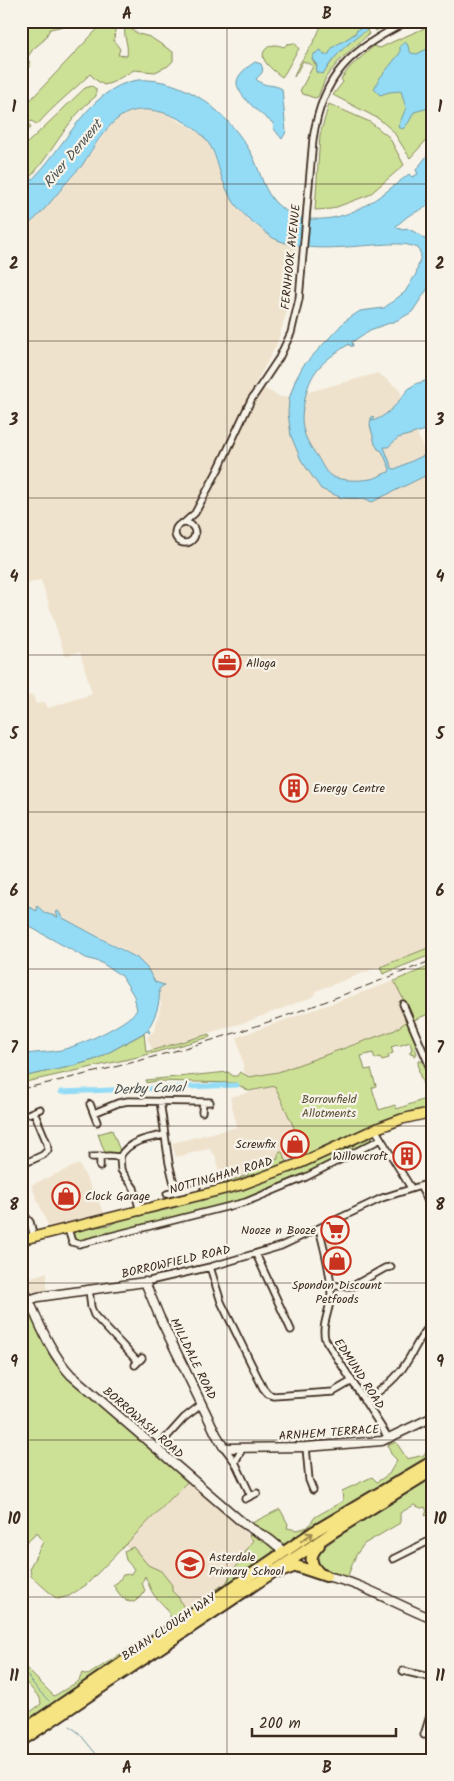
<svg xmlns="http://www.w3.org/2000/svg" width="454" height="1781" font-family="Kalam,sans-serif">
  <style>
    .built { fill: #efe2cd }
    .green { fill: #cde196; stroke: #84865a; fill-rule: evenodd }
    .water { fill: #94dcf6; stroke: #7095a0 }
    .lines { fill: none; stroke-linecap: round; stroke-linejoin: round }
    .stream { stroke: #7095a0; stroke-width: 1 }
    .canal { stroke: #94dcf6; stroke-width: 5 }
    .street-casing { stroke: #3b2a1e; stroke-width: 9 }
    .secondary-casing { stroke: #3b2a1e; stroke-width: 11 }
    .primary-casing { stroke: #3b2a1e; stroke-width: 12 }
    .highway-casing { stroke: #3b2a1e; stroke-width: 14 }
    .street { stroke: #f7f3e8; stroke-width: 5.5 }
    .secondary { stroke: #f7f3e8; stroke-width: 8 }
    .primary { stroke: #f6e381; stroke-width: 9 }
    .highway { stroke: #f6e381; stroke-width: 10 }
    .rail { stroke: #3b2a1e; stroke-width: 1; stroke-dasharray: 8 4; stroke-linecap: butt }
    .oneway { stroke: #988650 }
    .grid { fill: none; stroke: #3b2a1e; stroke-width: 1; stroke-opacity: 0.55 }
    .labels { text-anchor: middle; dominant-baseline: central; stroke-width: 4.5; stroke-linejoin: round; paint-order: stroke }
    .street-label { font-size: 12px; fill: #3b2a1e; stroke: #f7f3e8 }
    .poi-label { font-size: 12px; fill: #3b2a1e; stroke: #f7f3e8; text-anchor: start }
    .park-label { font-size: 12px; fill: #584f36; stroke: #f7f3e8 }
    .water-label { font-size: 14px; font-style: italic; fill: #515654; stroke: #f7f3e8 }
    .neatline { fill: none; stroke: #3b2a1e; stroke-width: 2 }
    .grid-label { font-size: 16px; text-anchor: middle; font-weight: bold; fill: #3b2a1e }
  </style>
  <rect width="100%" height="100%" fill="#f7f3e8"/>
  <filter id="ink" filterUnits="userSpaceOnUse"><feTurbulence type="fractalNoise" baseFrequency=".02" numOctaves="2"/><feDisplacementMap in="SourceGraphic" scale="10" xChannelSelector="R" yChannelSelector="G"/><feConvolveMatrix kernelMatrix="1 2 1 2 8 2 1 2 1" color-interpolation-filters="sRGB"/></filter>
  <g filter="url(#ink)">
    <path class="built" d="M143,110H158L165,113L200,133L209,144L223,181L237,208L252,223L273,238L297,245L290,302L276,346L255,384L281,397H290L378,373L399,389L433,472V946L316,991L315,996L249,1021L152,1050L147,1037L154,1031L161,1005L158,989L164,985L155,982L144,964L123,949L63,918L56,912L58,917L45,913L41,909L37,908V911L21,903V696L23,697L33,695L36,704L45,702L48,708L92,694L80,652L65,656L41,580L21,586V230L64,187L83,164L108,128L119,117L130,112Z
      M394,981L414,1020L407,1021L395,1030L288,1069L263,1075L249,1077L245,1075L237,1037Z
      M275,1086L306,1154L222,1183L215,1155L209,1149L176,1157L172,1143L237,1127L230,1097Z
      M79,1164L105,1214L49,1228L31,1185Z
      M337,1224L341,1233L336,1235L344,1264L334,1267L327,1250L325,1232Z
      M47,1272V1292L38,1294L32,1292L25,1279Z
      M188,1481L238,1524L253,1540L226,1583L181,1613L125,1545Z"/>
    <path class="green" d="M27,21H65L64,26L50,29L44,40L33,49L27,58L31,65L21,76V29Z
      M105,21L113,22L115,30L114,41L120,49L118,55L127,56C129,43 123,38 125,26L139,34L150,37L173,52V61L168,66L155,72L134,70L111,83L104,85L96,80L90,74C73,91 53,106 37,125L32,121L28,122L31,128L25,132H21V110Z
      M322,21H391L376,31L372,26L367,30L369,34L339,61L326,77L318,97L315,98L303,94L300,91L313,66L303,61L294,77C300,56 317,45 322,21ZM367,27L338,53L325,71L316,72L317,67L313,61L324,55H328C336,43 350,41 358,29Z
      M433,24V133L410,158L393,131L379,119L333,95L343,82L341,79L350,67L374,46L380,48C397,39 415,33 433,24Z
      M295,43L299,49C292,58 288,70 282,77C274,71 255,58 267,48C269,46 273,45 275,45C278,45 281,46 284,47L287,44Z
      M92,86L96,89V96C64,120 51,160 21,186V149L85,88Z
      M329,104L370,122L389,137L404,165L369,195L331,209L315,210L320,135Z
      M433,946V954L383,974L380,967Z
      M433,965V1012L414,1020L394,981Z
      M407,1021L419,1045L415,1047L417,1054L414,1056L413,1053L410,1054V1051L412,1050L410,1042L398,1046L397,1045L391,1047L393,1053L388,1055L389,1058L382,1060L380,1057L375,1059L373,1053L361,1056L365,1070L371,1069L376,1086L372,1088L379,1110L395,1105L397,1109L428,1098L419,1073L418,1061H422L433,1086V1107L410,1111L405,1114L380,1122L306,1154L275,1086L249,1091L235,1083L156,1081L146,1083V1080L228,1072L233,1076H237L240,1072L249,1077L278,1072L395,1030Z
      M144,1033L146,1052L209,1034L210,1037L142,1056L21,1083V1077L69,1067L97,1059Z
      M112,1130L120,1151L118,1154L105,1153L98,1134Z
      M372,1135L373,1141L289,1183L242,1202L80,1243L75,1241L71,1236L77,1230L110,1225L119,1220L170,1209L276,1177L340,1150C352,1150 361,1139 372,1135Z
      M280,1152H282L287,1162L284,1166L249,1179L224,1185L222,1183L248,1175L246,1165L278,1159V1155Z
      M24,1300L50,1357L63,1372L188,1481L86,1585L69,1596L57,1599L31,1576L30,1567L43,1542L37,1532L21,1547V1301Z
      M396,1442L407,1459L424,1455L427,1450L433,1447V1457L290,1544L281,1543L266,1533L252,1528V1523L280,1509L288,1524L287,1528L297,1530L308,1527L315,1517L343,1501L342,1491L372,1477L377,1482L389,1474L397,1460L391,1454L388,1445Z
      M433,1476C433,1489 437,1508 426,1516L425,1514L427,1512L425,1507L421,1508L414,1505L400,1513V1523L364,1544L356,1555L347,1578L320,1568C318,1564 315,1561 316,1557C320,1543 415,1487 433,1476Z
      M250,1534L266,1540L274,1548L272,1553L21,1726V1719L41,1704L40,1698L21,1677V1663L54,1696L79,1681L82,1673L88,1675L170,1622C173,1611 160,1603 154,1595C150,1590 148,1582 145,1576L142,1583L145,1591L142,1596L134,1602C122,1601 119,1593 113,1585L118,1582L123,1575L131,1574L134,1569L126,1560L124,1551L133,1547L148,1565L161,1571L172,1585V1591L179,1598L185,1610L226,1583L253,1540L249,1536Z"/>
    <path class="water" d="M367,27V30C350,41 336,54 325,71L322,74L316,72L317,65L312,59L314,54L321,50L324,55H328L333,47L355,34L358,29Z
      M406,42L411,53L417,54L427,49L433,51C433,60 431,96 433,101L429,108L414,112L409,122L403,129L398,127L406,108L401,91L389,92L380,95L374,89L379,79L400,53V46Z
      M255,62L261,64C265,72 261,74 256,79C264,88 273,83 282,89L286,132L282,139L274,129L273,123C264,117 236,95 237,82C238,73 248,67 255,62Z
      M138,80C186,77 229,114 251,153C260,169 262,187 274,201C284,212 297,218 311,219C350,222 380,197 409,174L412,177L418,174L416,170L433,148V196L427,200L430,205L408,216L396,226L397,228L404,230L406,228C416,232 426,238 433,247V275L430,285L412,312L398,320L370,330L352,342L353,346H350L349,344C322,362 310,370 304,403C299,425 304,438 317,456C323,465 325,475 336,478C348,481 363,481 375,478C380,476 384,473 389,472L390,469L382,451L378,449L375,444L370,425L371,418L373,416L374,417L372,421C381,419 392,410 398,402C403,397 405,391 411,387C420,380 423,384 433,377V428L398,438L388,447H384L392,468L395,469L433,451V472L372,502L366,499L342,498L321,489L301,460L291,436L288,413L289,399L295,381L303,366L345,321L360,311L384,308L405,292L416,274L421,255L418,248C404,242 389,244 374,245C341,247 304,253 273,238C268,235 263,230 258,226C239,213 227,196 220,172C217,163 215,153 209,144C194,120 146,98 120,117C104,128 93,148 83,164C81,168 76,171 73,175C58,192 40,218 21,230V189C61,160 85,87 138,80Z
      M21,903L37,911L36,905L45,913L58,917L56,912L58,911L63,918L137,958L147,968L155,982L164,985L159,989C161,1004 155,1017 148,1029L150,1032L149,1033L147,1031L97,1059L69,1067L21,1077V1055C34,1052 47,1053 61,1050C79,1046 126,1025 137,1010L134,996L122,976L100,962L86,958L21,922Z"/>
    <g class="lines">
      <path class="stream" d="M21,1667L38,1690L49,1701
        M70,1726L79,1733L101,1760"/>
      <path class="canal" d="M61,1092L237,1085"/>
      <g class="street-casing">
        <path id="street" d="M185,522L195,513L218,470L251,400L279,358L291,333L299,299L313,139C323,72 352,50 408,21
          M175 533a10 10 0 1 1 20 0a10 10 0 1 1-20 0Z
          M403,1004L433,1074
          M160,1101L169,1163L176,1192
          M90,1104L97,1122
          M202,1112L203,1102
          M94,1113L118,1103L128,1101L210,1102
          M28,1114L40,1109
          M375,1129L411,1188
          M100,1156V1167
          M92,1157L109,1156L120,1157
          M21,1165L43,1155L48,1150L47,1143L34,1112
          M420,1186L433,1211
          M167,1194L197,1187
          M21,1211L30,1222L34,1237
          M140,1212L134,1188L121,1170L120,1157C128,1141 148,1138 165,1135
          M319,1228C324,1249 331,1272 331,1293C331,1309 321,1324 325,1339L389,1439
          M68,1229L72,1242L79,1244L246,1202L306,1177L381,1139
          M256,1254L291,1330
          M210,1267L221,1302L263,1388L268,1394L274,1396L333,1392L352,1381
          M145,1282L210,1267L281,1246L382,1198L433,1182
          M331,1286H353L385,1268L391,1267
          M89,1289L91,1307L94,1315L138,1362
          M135,1365L142,1358
          M364,1401C381,1391 396,1380 406,1363C415,1350 420,1334 433,1323
          M223,1446L235,1462L251,1496
          M306,1447L309,1480L313,1490
          M156,1449L184,1418L202,1404
          M235,1462L242,1449
          M245,1499L257,1493
          M393,1559L433,1539
          M403,1671L433,1678
          M424,1735L433,1706"/>
      </g>
      <g class="secondary-casing">
        <path id="secondary" d="M21,1283C36,1314 47,1349 71,1375L243,1523C258,1534 271,1537 283,1552
          M29,1300L38,1297L145,1282L160,1318L216,1434L223,1446L227,1448L306,1447L382,1441L433,1417
          M326,1576C365,1584 396,1605 433,1619"/>
      </g>
      <g class="primary-casing">
        <path id="primary" d="M21,1240L241,1185L303,1162L375,1129L402,1119L433,1112"/>
      </g>
      <g class="highway-casing">
        <path id="highway" d="M319,1545C309,1555 309,1564 320,1574
          M280,1572L296,1566L326,1576
          M21,1732L315,1531L433,1461
          M21,1741L333,1532L433,1470"/>
      </g>
      <use href="#street" class="street"/>
      <use href="#secondary" class="secondary"/>
      <use href="#primary" class="primary"/>
      <use href="#highway" class="highway"/>
      <path class="rail" d="M21,1089C95,1073 169,1054 241,1031C306,1010 369,985 433,960"/>
    </g>
    <defs><path id="oneway-shaft" d="M-6 0H5M1.5-3L5.5 0L1.5 3" fill="none" stroke-width="1.6" stroke-linecap="round" stroke-linejoin="round" transform="scale(1.25)"/></defs>
    <use class="oneway" href="#oneway-shaft" transform="translate(307 1537) rotate(-34)"/>
  </g>
  <path class="grid" d="M227,21V1760M21,184H433M21,341H433M21,498H433M21,655H433M21,812H433M21,969H433M21,1126H433M21,1283H433M21,1440H433M21,1597H433"/>
  <defs>
    <g id="office-ring" transform="scale(1.4375)"><circle r="9.5" fill="#f7f3e8" stroke="#c8321e" stroke-width="1.5"/><path d="M-6-3h4V-5.5h4V-3h4V5H-6ZM-1-4.5V-3h2v-1.5ZM-6 0V1H6V0Z" fill="#c8321e"/></g>
    <g id="building-ring" transform="scale(1.4375)"><circle r="9.5" fill="#f7f3e8" stroke="#c8321e" stroke-width="1.5"/><path d="M-4-6H4V6H1V3H-1V6H-4ZM-2.5-4.3h1.7v1.8h-1.7ZM.8-4.3h1.7v1.8H.8ZM-2.5-1h1.7V.8h-1.7ZM.8-1h1.7V.8H.8Z" fill="#c8321e"/></g>
    <g id="shop-ring" transform="scale(1.4375)"><circle r="9.5" fill="#f7f3e8" stroke="#c8321e" stroke-width="1.5"/><path d="M-5-2.5h2.3a2.7 3.5 0 0 1 5.4 0H5L5.5 6h-11ZM-1.5-2.5h3a1.5 2.3 0 0 0-3 0Z" fill="#c8321e"/></g>
    <g id="supermarket-ring" transform="scale(1.4375)"><circle r="9.5" fill="#f7f3e8" stroke="#c8321e" stroke-width="1.5"/><path d="M-6-5.5h2.5l.6 2H6L4.5 2H-2.5L-4.4-4H-6ZM-1.5 3.2a1.3 1.3 0 1 0 .1 0ZM3 3.2a1.3 1.3 0 1 0 .1 0Z" fill="#c8321e"/></g>
    <g id="school-ring" transform="scale(1.4375)"><circle r="9.5" fill="#f7f3e8" stroke="#c8321e" stroke-width="1.5"/><path d="M0-5L7-2L0 1L-7-2ZM-4 1L0 2.5L4 1V4Q0 6-4 4Z" fill="#c8321e"/></g>
  </defs>
  <g fill-rule="evenodd">
    <use href="#office-ring" x="227" y="663"/>
    <use href="#building-ring" x="294" y="788"/>
    <use href="#shop-ring" x="295" y="1144"/>
    <use href="#building-ring" x="407" y="1156"/>
    <use href="#shop-ring" x="66" y="1196"/>
    <use href="#supermarket-ring" x="335" y="1230"/>
    <use href="#shop-ring" x="337" y="1261"/>
    <use href="#school-ring" x="190" y="1564"/>
  </g>
  <g class="labels">
    <g class="street-label">
      <text transform="translate(291 257) rotate(-84)">FERNHOOK AVENUE</text>
      <text transform="translate(221 1176) rotate(-16)">NOTTINGHAM ROAD</text>
      <text transform="translate(176 1262) rotate(-13)">BORROWFIELD ROAD</text>
      <text transform="translate(193 1359) rotate(64)">MILLDALE ROAD</text>
      <text transform="translate(359 1374) rotate(57)">EDMUND ROAD</text>
      <text transform="translate(143 1423) rotate(41)">BORROWASH ROAD</text>
      <text transform="translate(329 1433) rotate(-4)">ARNHEM TERRACE</text>
      <text transform="translate(169 1627) rotate(-34)">BRIAN CLOUGH WAY</text>
    </g>
    <g class="poi-label">
      <text x="246" y="663">Alloga</text>
      <text x="313" y="788">Energy Centre</text>
      <text x="276" y="1144" text-anchor="end">Screwfix</text>
      <text x="388" y="1156" text-anchor="end">Willowcroft</text>
      <text x="85" y="1196">Clock Garage</text>
      <text x="316" y="1230" text-anchor="end">Nooze n Booze</text>
      <text x="337" y="1285" text-anchor="middle">Spondon Discount<tspan x="337" dy="14">Petfoods</tspan></text>
      <text x="209" y="1557">Asterdale<tspan x="209" dy="14">Primary School</tspan></text>
    </g>
    <g class="park-label">
      <text x="329" y="1099">Borrowfield<tspan x="329" dy="14">Allotments</tspan></text>
    </g>
    <g class="water-label">
      <text transform="translate(73 154) rotate(-50)">River Derwent</text>
      <text transform="translate(149 1089) rotate(-2)">Derby Canal</text>
    </g>
  </g>
  <rect width="454" height="1781" fill="none" stroke="#f7f3e8" stroke-width="55"/>
  <path d="M252 1728v8h144v-8" fill="none" stroke="#3b2a1e" stroke-width="2.5"/>
  <text x="259" y="1728" font-size="15" fill="#3b2a1e" stroke="#f7f3e8" stroke-width="4" paint-order="stroke">200 m</text>
  <rect x="28" y="28" width="398" height="1726" class="neatline"/>
  <g class="grid-label">
    <text x="127" y="19">A</text>
    <text x="327" y="19">B</text>
    <text x="14" y="112">1</text>
    <text x="440" y="112">1</text>
    <text x="14" y="269">2</text>
    <text x="440" y="269">2</text>
    <text x="14" y="425">3</text>
    <text x="440" y="425">3</text>
    <text x="14" y="582">4</text>
    <text x="440" y="582">4</text>
    <text x="14" y="739">5</text>
    <text x="440" y="739">5</text>
    <text x="14" y="896">6</text>
    <text x="440" y="896">6</text>
    <text x="14" y="1053">7</text>
    <text x="440" y="1053">7</text>
    <text x="14" y="1210">8</text>
    <text x="440" y="1210">8</text>
    <text x="14" y="1367">9</text>
    <text x="440" y="1367">9</text>
    <text x="14" y="1524">10</text>
    <text x="440" y="1524">10</text>
    <text x="14" y="1681">11</text>
    <text x="440" y="1681">11</text>
    <text x="127" y="1773">A</text>
    <text x="327" y="1773">B</text>
  </g>
</svg>
